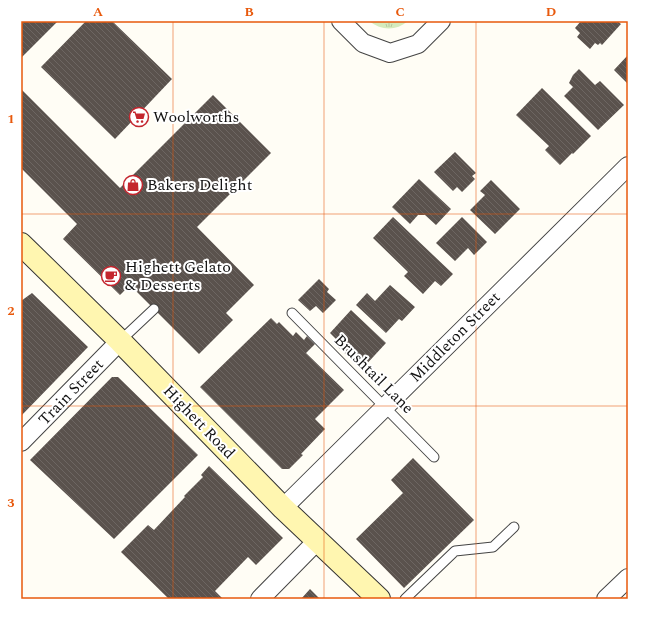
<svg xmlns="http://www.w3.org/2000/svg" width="649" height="620" font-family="Spectral,serif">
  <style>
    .park { fill: url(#park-tufts) }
    .building { fill: url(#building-back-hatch) }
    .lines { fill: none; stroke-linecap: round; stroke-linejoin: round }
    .lane-casing { stroke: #444; stroke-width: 11 }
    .street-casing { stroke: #444; stroke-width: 20 }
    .secondary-casing { stroke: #333; stroke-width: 24 }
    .lane { stroke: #fff; stroke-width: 9 }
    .street { stroke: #fff; stroke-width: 18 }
    .secondary { stroke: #fff6b0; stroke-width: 22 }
    .grid { fill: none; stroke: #e8590c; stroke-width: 1; stroke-opacity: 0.55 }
    .labels { text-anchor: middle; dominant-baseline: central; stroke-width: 4; stroke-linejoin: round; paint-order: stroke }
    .poi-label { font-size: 16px; fill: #111; stroke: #fff; text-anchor: start }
    .street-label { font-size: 16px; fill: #111; stroke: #fff }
    .neatline { fill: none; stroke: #e8590c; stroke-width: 1.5 }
    .grid-label { font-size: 13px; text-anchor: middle; font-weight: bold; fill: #e8590c }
  </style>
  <defs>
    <pattern id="park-tufts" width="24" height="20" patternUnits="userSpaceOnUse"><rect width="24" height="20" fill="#d5ebbd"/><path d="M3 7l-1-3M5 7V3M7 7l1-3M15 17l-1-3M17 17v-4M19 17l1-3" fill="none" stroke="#b6c8a1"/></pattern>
    <pattern id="building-back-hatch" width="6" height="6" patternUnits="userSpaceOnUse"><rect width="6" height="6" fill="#5a524d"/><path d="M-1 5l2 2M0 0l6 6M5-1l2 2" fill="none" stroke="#6d6662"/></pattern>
  </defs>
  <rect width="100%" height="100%" fill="#fffdf5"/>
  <path class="park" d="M369,21H408C396,31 382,31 369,21Z"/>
  <path class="building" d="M21,21H58L21,58Z
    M86,21H112L172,79L115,139L41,67Z
    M581,21H617L621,24L602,45L600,43L598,45L595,43L590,49L577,37L580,33L575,28Z
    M628,55V84L614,70Z
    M579,69L595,85L600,81L624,105L598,130L564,96L573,87L569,83L573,75Z
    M542,88L591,136L573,154L572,153L560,165L545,150L549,146L516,115Z
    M21,89L120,188L213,95L271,153L197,227L254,285L226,313L233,320L199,354L130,285L120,295L63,239L77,224L21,168Z
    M455,152L476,173L472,176L475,179L462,192L457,187L453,191L434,172Z
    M419,179L451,209L436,225L425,215H418L410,224L392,207Z
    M491,180L520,209L495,234L470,210L485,195L480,191Z
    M393,217L453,274L441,286L435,281L423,294L404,276L408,272L373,238Z
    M462,217L487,242L474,255L468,248L455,261L436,243Z
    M319,279L329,289L327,292L336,300L323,313L316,306L310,311L298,300Z
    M390,285L415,307L402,321L399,319L386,333L356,305L367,293L375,301Z
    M32,293L88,347L21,416V301Z
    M351,310L386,343L362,369L338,347L341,344L330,333Z
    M271,318L277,324L279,322L293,336L296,332L304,340L307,336L315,344L306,353L344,390L315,419L325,429L301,454L303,455L289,469H282L200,387Z
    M112,377H118L198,455L114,539L30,460Z
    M413,458L474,520L404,588L356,539L403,493L391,480Z
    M209,466L283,538L256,565L248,557L215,591L223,599H169L121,552L148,525L154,530L185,497L184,496L203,477L201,475Z
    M310,589L320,599H301Z"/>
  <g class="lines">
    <g class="lane-casing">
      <path id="lane" d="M292,313L434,457
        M120,341L154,309
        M405,599L455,551L493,547L514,527"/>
    </g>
    <g class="street-casing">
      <path id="street" d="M341,21L363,43L390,53L418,44L441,21
        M21,442L120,341
        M283,508L628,166
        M260,599L317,541
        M606,599L628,578"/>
    </g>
    <g class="secondary-casing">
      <path id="secondary" d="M21,244L120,341L283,508L379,599"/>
    </g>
    <use href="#lane" class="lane"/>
    <use href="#street" class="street"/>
    <use href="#secondary" class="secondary"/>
  </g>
  <path class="grid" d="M173,21V599M324,21V599M476,21V599M21,214H628M21,406H628"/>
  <defs>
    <g id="supermarket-ring" transform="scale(1)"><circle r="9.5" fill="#fff" stroke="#c4262e" stroke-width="1.5"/><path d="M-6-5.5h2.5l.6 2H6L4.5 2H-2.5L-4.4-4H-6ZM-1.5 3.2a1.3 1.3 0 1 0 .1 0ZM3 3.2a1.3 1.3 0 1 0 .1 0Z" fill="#c4262e"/></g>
    <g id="shop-ring" transform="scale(1)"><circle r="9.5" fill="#fff" stroke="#c4262e" stroke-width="1.5"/><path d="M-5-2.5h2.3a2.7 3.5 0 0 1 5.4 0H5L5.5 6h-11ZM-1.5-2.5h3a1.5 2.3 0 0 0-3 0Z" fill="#c4262e"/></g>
    <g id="cafe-ring" transform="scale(1)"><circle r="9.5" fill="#fff" stroke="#c4262e" stroke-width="1.5"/><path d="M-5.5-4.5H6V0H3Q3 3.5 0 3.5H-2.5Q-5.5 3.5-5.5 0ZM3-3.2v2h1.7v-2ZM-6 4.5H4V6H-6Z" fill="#c4262e"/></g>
  </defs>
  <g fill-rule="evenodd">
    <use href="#supermarket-ring" x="139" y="117"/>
    <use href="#shop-ring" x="133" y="185"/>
    <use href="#cafe-ring" x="111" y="276"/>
  </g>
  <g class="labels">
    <g class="poi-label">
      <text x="153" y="117">Woolworths</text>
      <text x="147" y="185">Bakers Delight</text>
      <text x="125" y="267">Highett Gelato<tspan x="125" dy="18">&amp; Desserts</tspan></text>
    </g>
    <g class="street-label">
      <text transform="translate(455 337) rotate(-45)">Middleton Street</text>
      <text transform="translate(374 374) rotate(45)">Brushtail Lane</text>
      <text transform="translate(71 392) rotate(-46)">Train Street</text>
      <text transform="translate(199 422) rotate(46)">Highett Road</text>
    </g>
  </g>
  <rect width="649" height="620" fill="none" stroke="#ffffff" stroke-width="44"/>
  <rect x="22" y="22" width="605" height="576" class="neatline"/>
  <g class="grid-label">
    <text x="98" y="16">A</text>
    <text x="249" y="16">B</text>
    <text x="400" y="16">C</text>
    <text x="551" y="16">D</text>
    <text x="11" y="123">1</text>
    <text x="11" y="315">2</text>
    <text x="11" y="507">3</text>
  </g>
</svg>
